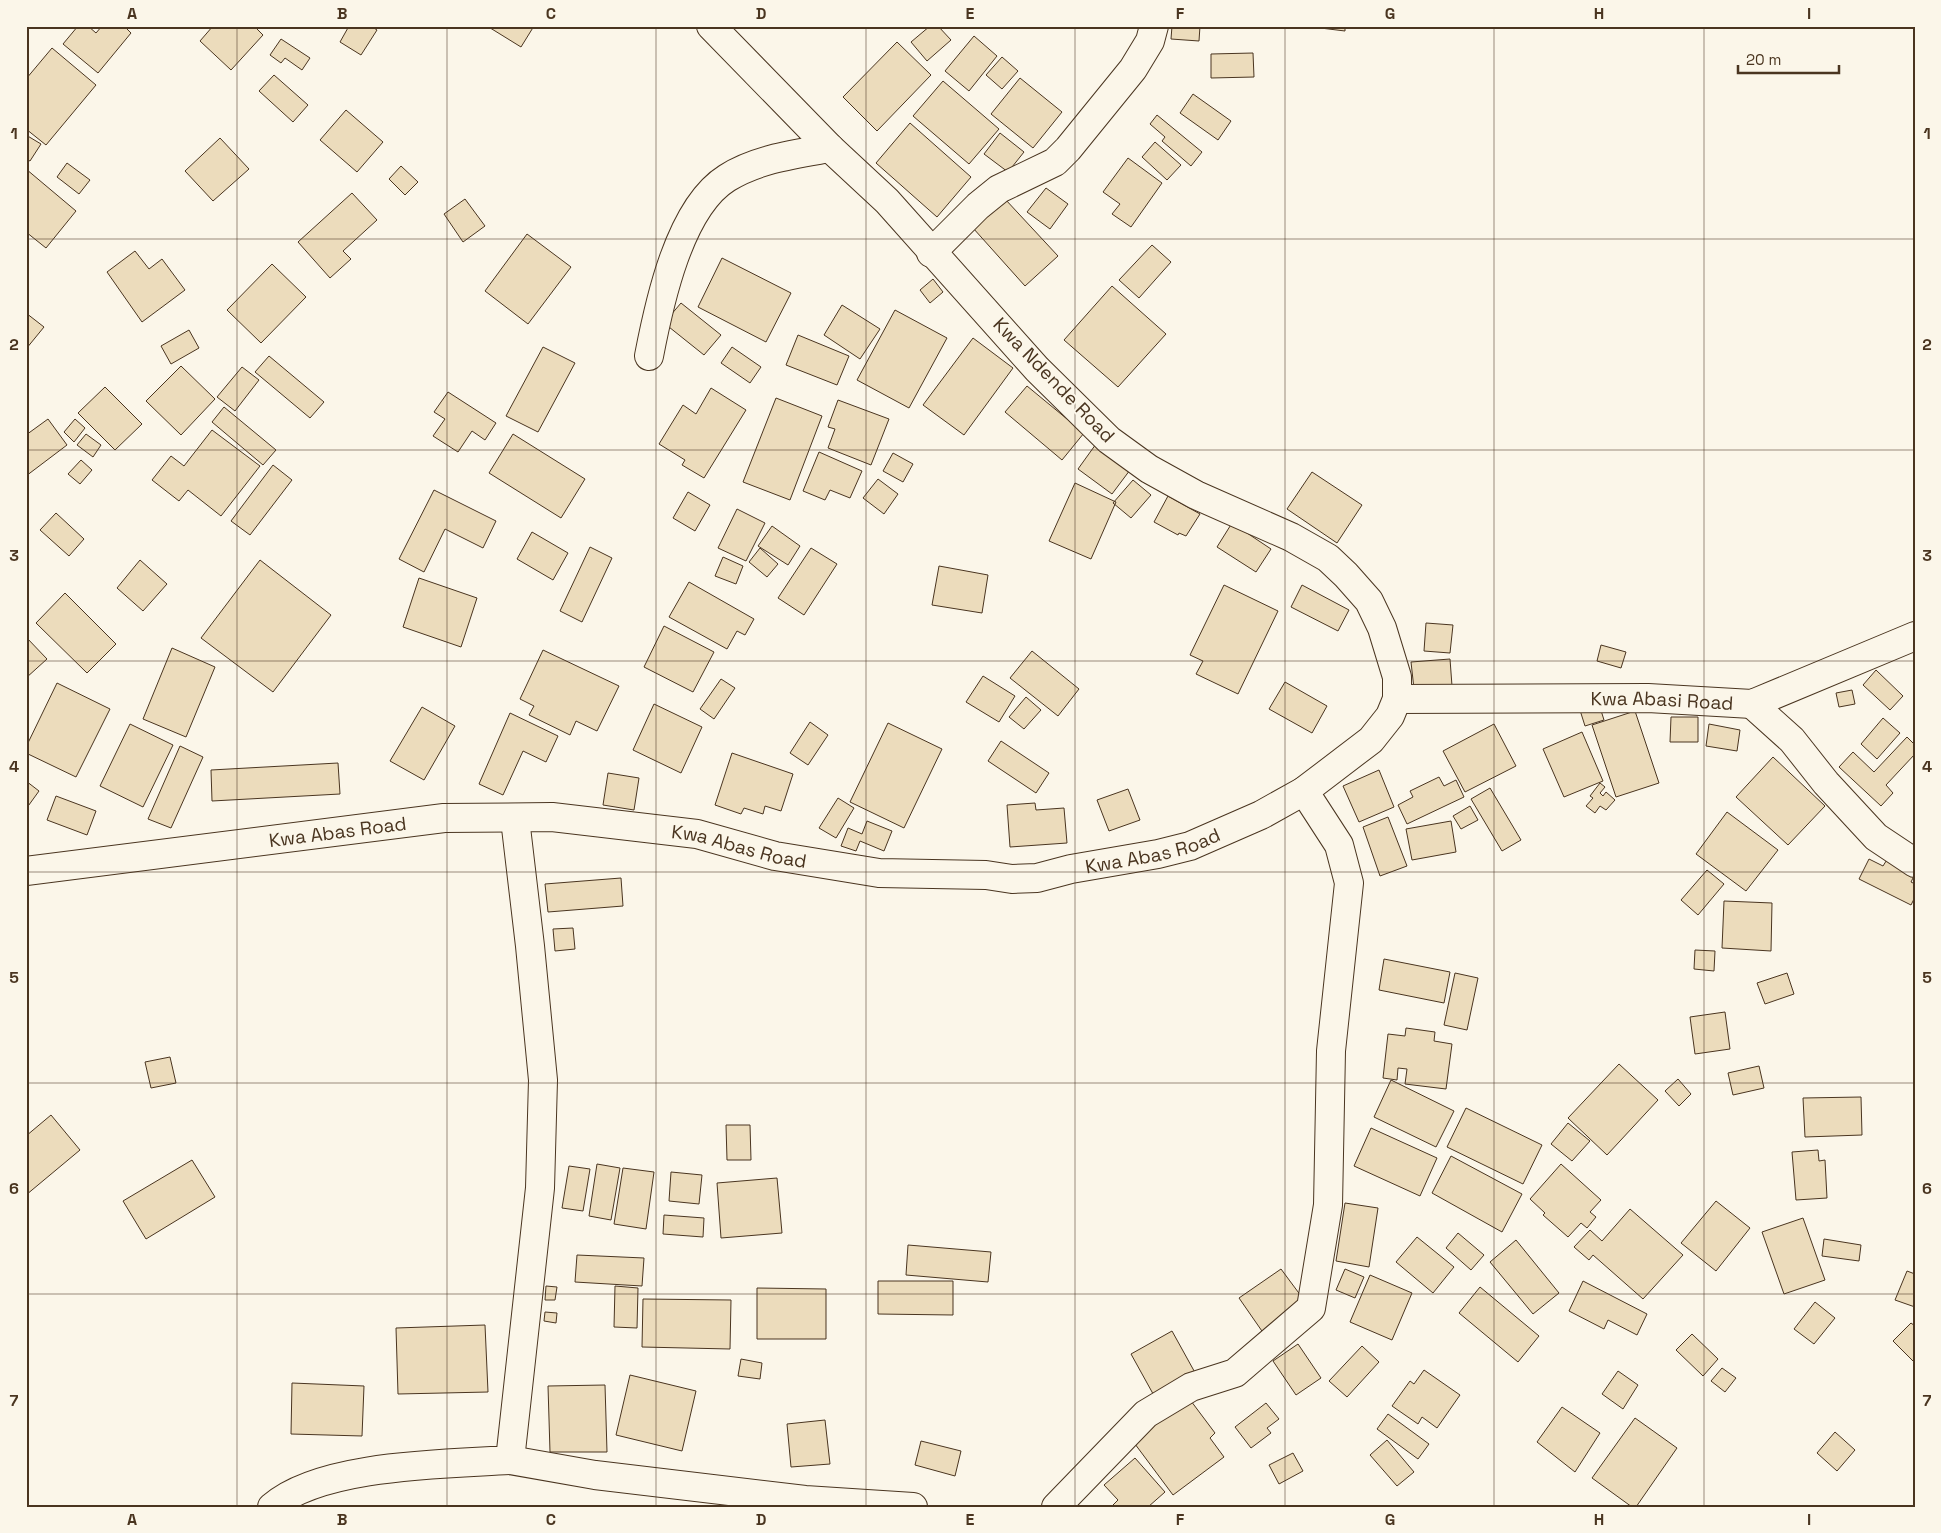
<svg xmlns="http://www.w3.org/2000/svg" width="1941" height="1533" font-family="'Space Grotesk',sans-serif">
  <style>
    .building { fill: #ecdcbc; stroke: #4a3520 }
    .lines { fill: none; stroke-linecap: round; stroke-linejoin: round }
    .street-casing { stroke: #4a3520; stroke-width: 30 }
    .street { stroke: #fbf6e9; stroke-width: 28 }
    .grid { fill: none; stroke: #4a3520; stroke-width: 1; stroke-opacity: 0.55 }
    .labels { text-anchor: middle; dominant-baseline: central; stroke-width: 4; stroke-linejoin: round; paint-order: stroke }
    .street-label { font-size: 19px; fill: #4a3520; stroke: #fbf6e9 }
    .neatline { fill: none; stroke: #4a3520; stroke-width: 2 }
    .grid-label { font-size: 16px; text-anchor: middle; font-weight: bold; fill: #4a3520 }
  </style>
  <rect width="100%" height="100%" fill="#fbf6e9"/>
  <path class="building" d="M78,26H88L96,33L102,26H124L131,33L98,73L63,44Z
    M213,26H254L263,35L231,70L200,41Z
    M349,26H371L377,30L361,55L340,42Z
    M487,26H534L521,47Z
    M930,26H938L951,40L927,61L911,42Z
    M1172,26H1200L1199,41L1171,39Z
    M1304,26H1345V31Z
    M974,36L997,56L969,91L945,71Z
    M281,39L310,58L302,70L285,58L281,63L270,55Z
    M897,42L931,75L877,131L843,97Z
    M52,48L96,85L46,145L26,129V79Z
    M1253,53L1254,77L1211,78V54Z
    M1002,57L1018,71L1002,89L986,75Z
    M274,75L308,105L293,122L259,91Z
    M1020,78L1062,112L1033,148L991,114Z
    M943,81L999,129L969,164L913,116Z
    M1193,94L1231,121L1218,140L1180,113Z
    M346,110L383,142L357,172L320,140Z
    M1157,115L1202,152L1191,166L1162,141L1165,137L1150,124Z
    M910,123L971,177L937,217L876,163Z
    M1000,133L1024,152L1008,172L984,154Z
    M26,135L41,144L30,161L26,159Z
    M220,138L249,169L213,201L185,171Z
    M1155,142L1181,165L1167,180L1142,157Z
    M1128,158L1162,183L1131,227L1112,214L1120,204L1103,192Z
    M67,163L90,180L79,194L57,177Z
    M401,166L418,182L405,195L389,179Z
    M26,169L76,211L46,248L26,232Z
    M1046,188L1068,204L1050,229L1027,212Z
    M352,193L377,220L343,251L351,259L330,278L298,242Z
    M465,199L485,226L463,242L444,214Z
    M1005,199L1058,256L1025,286L973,228Z
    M527,234L571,267L528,324L485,291Z
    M1152,245L1171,262L1139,298L1119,280Z
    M135,251L149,269L162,259L185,290L142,322L107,272Z
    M722,258L791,293L766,342L698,307Z
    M272,264L306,297L261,343L227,310Z
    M933,279L943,292L930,303L920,290Z
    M1112,286L1166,334L1118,387L1064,340Z
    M681,303L721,335L704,355L664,323Z
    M842,305L880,329L860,359L824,335Z
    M895,310L947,338L909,408L857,380Z
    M26,313L44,327L26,349Z
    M189,330L199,348L171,364L161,346Z
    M798,335L849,356L837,385L786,365Z
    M973,338L1013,368L964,435L923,405Z
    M543,347L575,363L538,432L506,416Z
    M732,347L761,367L750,383L721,363Z
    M269,356L324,402L310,418L255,372Z
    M181,366L215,399L181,435L146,401Z
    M242,367L259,380L235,411L217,397Z
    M1027,386L1084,433L1062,460L1005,412Z
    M105,387L142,424L115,450L78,413Z
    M711,388L746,410L704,478L682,465L685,460L659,444L683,405L696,414Z
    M448,392L496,423L485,440L472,431L458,452L433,436L445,419L434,412Z
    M776,398L822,416L790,500L743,482Z
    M838,400L889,419L871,465L828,448L835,429L828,427Z
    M224,407L276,450L263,465L212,422Z
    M48,419L67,445L26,476V435Z
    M75,419L85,428L74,442L64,432Z
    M212,430L260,466L221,516L188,490L179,501L152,480L171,456L184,466Z
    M86,434L101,445L93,457L77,445Z
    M513,434L585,479L561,518L489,473Z
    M1096,444L1130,470L1112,494L1078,469Z
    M819,452L862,471L850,498L830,490L825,500L803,491Z
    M893,453L913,464L903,482L883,471Z
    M81,460L92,470L80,484L68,474Z
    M273,465L292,480L250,535L231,521Z
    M1312,472L1362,505L1337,543L1287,509Z
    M878,479L898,494L884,514L863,498Z
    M1133,480L1151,495L1131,518L1113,503Z
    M1075,483L1116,502L1091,559L1049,541Z
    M434,490L496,521L483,548L445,529L424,572L399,559Z
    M688,492L710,505L695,531L673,518Z
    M1168,496L1200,514L1186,536L1179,533L1178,535L1154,522Z
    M737,509L765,523L746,561L718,548Z
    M56,513L84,539L69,556L40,530Z
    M1232,523L1271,549L1256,572L1217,547Z
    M772,526L800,546L788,565L758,546Z
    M532,532L568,553L553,580L517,559Z
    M590,547L612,558L582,622L560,611Z
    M760,548L778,564L767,577L749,562Z
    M811,548L837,564L804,615L778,598Z
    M723,557L743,566L736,584L715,576Z
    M140,560L167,584L143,611L117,588Z
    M260,560L331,615L273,692L201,638Z
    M939,566L988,575L982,613L932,605Z
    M419,578L477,598L461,647L403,627Z
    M689,582L754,619L745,635L737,631L727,649L669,617Z
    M1224,585L1278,611L1238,694L1196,674L1203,661L1190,655Z
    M1302,585L1349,610L1338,631L1291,607Z
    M65,593L116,644L87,673L36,623Z
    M1426,623L1453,625L1450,653L1424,651Z
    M664,626L714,652L693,692L644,667Z
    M26,637L47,659L26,678Z
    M1601,645L1626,652L1621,668L1597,661Z
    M172,648L215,667L186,737L143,719Z
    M543,650L619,686L597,731L576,721L570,735L529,715L534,706L520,699Z
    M1032,651L1079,689L1058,716L1010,678Z
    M1450,659L1452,686L1414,689L1411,662Z
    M1876,670L1903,696L1890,710L1863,685Z
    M983,676L1015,696L999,722L966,702Z
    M721,679L735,688L714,719L700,709Z
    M1285,682L1327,706L1312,733L1269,709Z
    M57,683L110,709L76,777L26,753V747Z
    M1852,690L1855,704L1839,707L1836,693Z
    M1026,697L1041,710L1024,729L1009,717Z
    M1598,701L1604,720L1585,726L1579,707Z
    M654,704L702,727L681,773L633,750Z
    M422,707L455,726L424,780L390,761Z
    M1635,711L1659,783L1616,797L1592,725Z
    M510,713L558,736L546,762L523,751L503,795L479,784Z
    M1671,717H1698V742H1670Z
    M1883,718L1900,733L1877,759L1861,744Z
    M810,722L828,735L808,765L790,753Z
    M888,723L942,749L904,828L850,802Z
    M130,724L173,745L143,807L100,786Z
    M1494,724L1516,766L1465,792L1443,751Z
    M1709,724L1740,730L1737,751L1706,746Z
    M1582,732L1603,781L1564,797L1543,749Z
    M1907,737L1915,745V754L1886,785L1893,793L1881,806L1839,767L1853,752L1874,772Z
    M1001,741L1049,773L1036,793L988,761Z
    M180,746L203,757L171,828L148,819Z
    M732,753L793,774L781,811L765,806L763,814L744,808L741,814L715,805Z
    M1773,757L1825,806L1788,845L1736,797Z
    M338,763L340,794L212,801L211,770Z
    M1379,770L1394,807L1359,822L1343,786Z
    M608,773L639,778L634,810L603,805Z
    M1439,777L1444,786L1456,780L1464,797L1407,824L1398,805L1413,797L1410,791Z
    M26,781L39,791L26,809Z
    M1600,783L1605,787L1600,793L1603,796L1606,792L1615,800L1606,810L1600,806L1595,813L1586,806L1593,798L1590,796Z
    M1490,788L1521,840L1502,851L1471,799Z
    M1128,789L1140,820L1109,831L1097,800Z
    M56,796L96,811L87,835L47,820Z
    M838,798L854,808L836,838L819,828Z
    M1035,803L1036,810L1064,808L1067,843L1010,847L1007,805Z
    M1470,806L1478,820L1461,829L1453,816Z
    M1727,812L1778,850L1746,891L1696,854Z
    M1388,817L1407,866L1380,876L1363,827Z
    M867,821L892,831L884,851L860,841L856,851L841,846L848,828L862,834Z
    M1451,821L1456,852L1412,860L1406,829Z
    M1888,858L1915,874L1911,882L1915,884V897L1911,905L1859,879L1869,859L1883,866Z
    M1707,870L1724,884L1698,915L1681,900Z
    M621,878L623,906L548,912L545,884Z
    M1724,901L1772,903L1771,951L1722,948Z
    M573,928L575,949L555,951L553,929Z
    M1695,950L1715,951L1714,971L1694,969Z
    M1384,959L1450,972L1444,1003L1379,990Z
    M1455,973L1478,978L1467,1030L1444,1025Z
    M1787,973L1794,994L1765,1004L1757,983Z
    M1725,1012L1730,1049L1695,1054L1690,1017Z
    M1406,1028L1435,1032L1434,1041L1452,1044L1446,1089L1405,1084L1407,1069L1398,1068L1397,1080L1383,1078L1388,1034L1405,1036Z
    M170,1057L176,1083L151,1088L145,1062Z
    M1619,1064L1658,1100L1607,1155L1568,1118Z
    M1759,1066L1764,1088L1733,1095L1728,1073Z
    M1678,1079L1691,1094L1679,1106L1665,1091Z
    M1391,1080L1454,1111L1436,1147L1374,1117Z
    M1861,1097L1862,1135L1805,1137L1803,1098Z
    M1466,1108L1542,1145L1523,1184L1447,1147Z
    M51,1115L80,1150L26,1195V1136Z
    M1568,1123L1590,1141L1572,1161L1551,1144Z
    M726,1125H750L751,1160H727Z
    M1371,1128L1437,1158L1420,1196L1354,1166Z
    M1818,1150L1819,1161L1825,1160L1827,1198L1796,1200L1792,1152Z
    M1451,1156L1522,1194L1502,1232L1432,1193Z
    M192,1160L215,1197L146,1239L123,1201Z
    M597,1164L620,1168L611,1220L589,1216Z
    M1561,1164L1601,1200L1590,1212L1596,1217L1587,1228L1581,1223L1568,1237L1543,1215L1545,1213L1530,1199Z
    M569,1166L590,1169L583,1211L562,1208Z
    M623,1168L654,1172L646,1229L614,1224Z
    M671,1172L702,1175L699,1204L669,1201Z
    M777,1178L782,1233L721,1238L717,1183Z
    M1716,1201L1750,1228L1716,1271L1681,1243Z
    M1345,1203L1378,1208L1369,1267L1336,1261Z
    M1630,1209L1683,1255L1643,1299L1593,1255L1589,1260L1574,1247L1590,1230L1602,1241Z
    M664,1215L704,1218L703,1237L663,1234Z
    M1803,1218L1825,1280L1784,1294L1762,1232Z
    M1458,1233L1484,1255L1471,1270L1446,1248Z
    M1417,1237L1454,1267L1433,1293L1396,1262Z
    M1824,1239L1861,1245L1859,1261L1822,1256Z
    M1516,1240L1559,1293L1533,1314L1490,1262Z
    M908,1245L991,1252L988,1282L906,1275Z
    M577,1255L644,1258L642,1286L575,1282Z
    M1281,1269L1307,1304L1264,1334L1239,1298Z
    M1345,1269L1364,1277L1355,1298L1336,1290Z
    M1907,1271L1915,1274V1307L1895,1300Z
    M1370,1275L1412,1293L1392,1340L1350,1322Z
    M878,1281H953V1315L878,1314Z
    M1583,1281L1647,1314L1637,1335L1608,1320L1604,1329L1569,1311Z
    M546,1286L557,1287L555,1300H545Z
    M615,1286L638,1288L637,1328L614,1327Z
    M1480,1287L1539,1336L1518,1362L1459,1313Z
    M757,1288L826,1289V1339H757Z
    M643,1299L731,1300L730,1349L642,1347Z
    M1815,1302L1835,1318L1814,1344L1794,1329Z
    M545,1312L557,1313L556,1323L544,1321Z
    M1911,1323L1915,1326L1914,1362L1893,1341Z
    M485,1325L488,1392L398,1394L396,1328Z
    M1172,1331L1198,1378L1157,1401L1131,1354Z
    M1692,1334L1718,1359L1703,1376L1676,1350Z
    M1298,1344L1321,1378L1296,1395L1273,1361Z
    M1362,1346L1379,1362L1347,1397L1329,1381Z
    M741,1359L762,1363L760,1379L738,1376Z
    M1722,1368L1736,1378L1725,1392L1711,1381Z
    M1424,1370L1460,1395L1437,1428L1422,1417L1418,1424L1392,1406L1410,1381L1414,1384Z
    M1618,1371L1638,1385L1623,1409L1602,1394Z
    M630,1375L696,1391L682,1451L616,1435Z
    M292,1383L364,1386L362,1436L291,1434Z
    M605,1385L607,1452H550L548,1386Z
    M1188,1397L1215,1433L1210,1438L1224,1457L1173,1495L1132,1440Z
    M1266,1403L1279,1419L1267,1428L1271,1433L1251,1448L1235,1427Z
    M1562,1407L1600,1433L1575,1472L1537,1442Z
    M1388,1414L1429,1444L1418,1459L1377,1429Z
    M1635,1418L1677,1448L1636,1507H1632L1592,1478Z
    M825,1420L830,1464L791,1467L787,1424Z
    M1835,1432L1855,1450L1837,1471L1817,1453Z
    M1387,1440L1414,1472L1397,1486L1370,1455Z
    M921,1441L961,1451L955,1476L915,1465Z
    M1293,1453L1303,1471L1279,1484L1269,1465Z
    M1135,1458L1165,1492L1148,1507H1111L1118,1500L1104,1485Z"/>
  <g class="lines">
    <g class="street-casing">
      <g id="street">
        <path d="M931,253L978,206L999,189L1055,162L1068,149L1133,69L1150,41L1154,26"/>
        <path d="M649,356C659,304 679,208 727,178C757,159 796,154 830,148"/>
        <path id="s1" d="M1397,699L1648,698L1752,704L1915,636"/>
        <path d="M1752,704L1792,740L1826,783L1876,837L1915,863"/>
        <path id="s2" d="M26,871L444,818L552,817L697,834L775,856L879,873L986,875L1012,879L1037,878L1071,869L1158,854L1190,846L1261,815L1304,791L1371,740L1390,716L1397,699V677L1382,628L1369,601L1346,575L1328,558L1291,537L1196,495L1149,469L1109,440L1037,369L887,201L830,148L711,26"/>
        <path d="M510,1460L595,1475L805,1500L913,1507"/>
        <path d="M272,1507C321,1464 447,1464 510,1460L540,1188L543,1080L530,946L515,819"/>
        <path d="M1056,1507L1146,1414L1191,1387L1235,1373L1311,1308L1328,1205L1331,1051L1349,883L1339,845L1304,791"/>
      </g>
    </g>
    <use href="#street" class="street"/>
  </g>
  <path class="grid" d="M237,26V1507M447,26V1507M656,26V1507M866,26V1507M1075,26V1507M1285,26V1507M1494,26V1507M1704,26V1507M26,239H1915M26,450H1915M26,661H1915M26,872H1915M26,1083H1915M26,1294H1915"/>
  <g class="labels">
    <g class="street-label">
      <text transform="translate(1054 380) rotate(46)">Kwa Ndende Road</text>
      <text stroke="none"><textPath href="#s1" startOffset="265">Kwa Abasi Road</textPath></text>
      <text stroke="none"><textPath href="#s2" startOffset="314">Kwa Abas Road</textPath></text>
      <text stroke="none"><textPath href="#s2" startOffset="719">Kwa Abas Road</textPath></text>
      <text stroke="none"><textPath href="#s2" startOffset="1139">Kwa Abas Road</textPath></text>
    </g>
  </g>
  <rect width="1941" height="1533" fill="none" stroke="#fbf6e9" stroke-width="55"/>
  <path d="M1738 65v8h101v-8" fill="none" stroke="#4a3520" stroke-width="2.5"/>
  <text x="1746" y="65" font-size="15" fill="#4a3520" stroke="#fbf6e9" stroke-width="4" paint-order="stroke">20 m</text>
  <rect x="28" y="28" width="1886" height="1478" class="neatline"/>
  <g class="grid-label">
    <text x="132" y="19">A</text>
    <text x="342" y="19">B</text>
    <text x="551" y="19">C</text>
    <text x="761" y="19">D</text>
    <text x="970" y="19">E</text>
    <text x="1180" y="19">F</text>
    <text x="1390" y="19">G</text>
    <text x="1599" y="19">H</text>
    <text x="1809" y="19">I</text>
    <text x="14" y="139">1</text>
    <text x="1927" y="139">1</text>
    <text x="14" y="350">2</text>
    <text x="1927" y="350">2</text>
    <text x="14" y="561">3</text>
    <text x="1927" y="561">3</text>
    <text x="14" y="772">4</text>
    <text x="1927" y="772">4</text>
    <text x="14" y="983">5</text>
    <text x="1927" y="983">5</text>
    <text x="14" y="1194">6</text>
    <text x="1927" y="1194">6</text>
    <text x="14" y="1406">7</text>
    <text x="1927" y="1406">7</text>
    <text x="132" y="1525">A</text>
    <text x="342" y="1525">B</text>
    <text x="551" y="1525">C</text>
    <text x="761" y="1525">D</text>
    <text x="970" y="1525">E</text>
    <text x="1180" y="1525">F</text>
    <text x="1390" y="1525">G</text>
    <text x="1599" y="1525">H</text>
    <text x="1809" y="1525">I</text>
  </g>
</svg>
